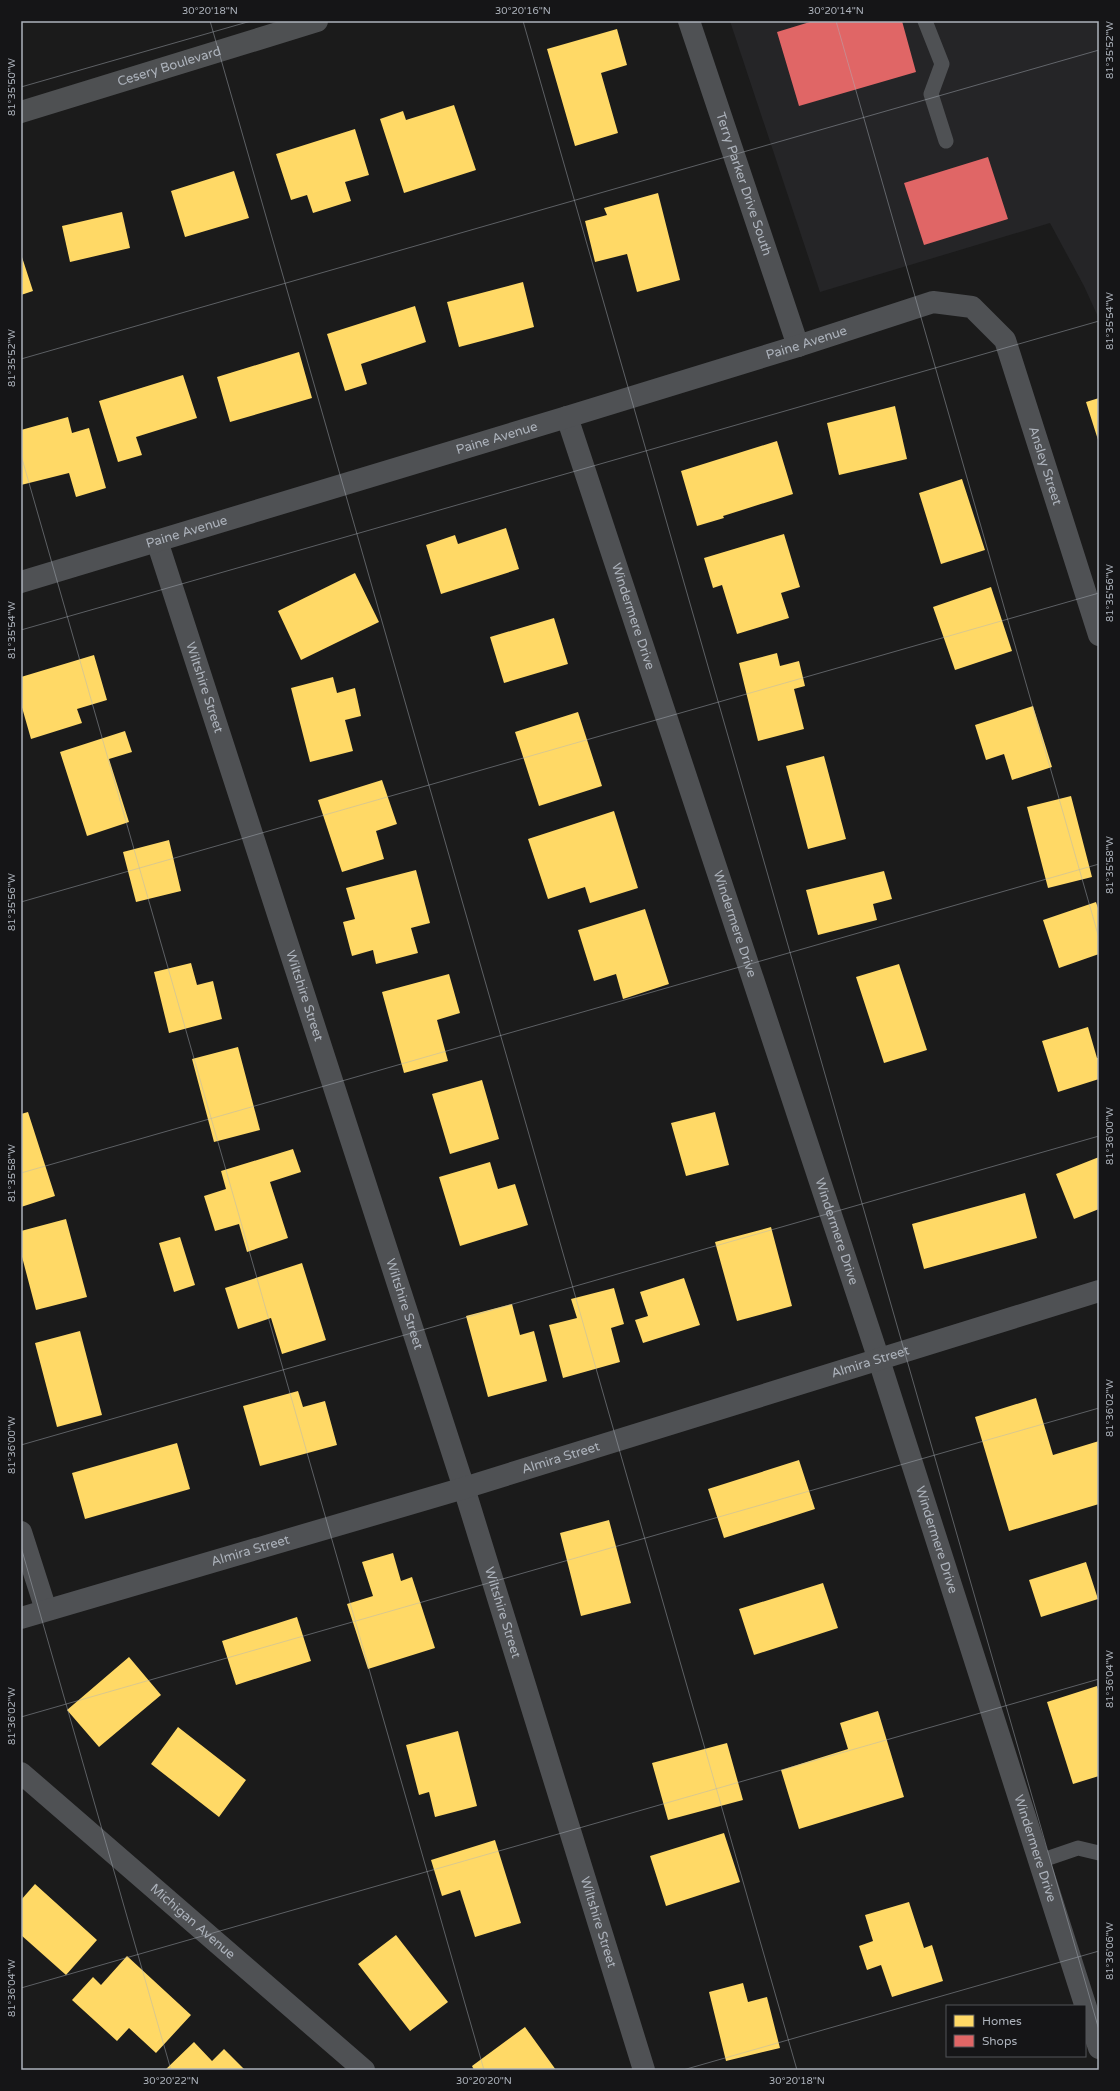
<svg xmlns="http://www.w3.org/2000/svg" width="1120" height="2091" font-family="'Varela Round',sans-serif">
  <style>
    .built { fill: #252527 }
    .homes { fill: #ffd966 }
    .shops { fill: #e06666 }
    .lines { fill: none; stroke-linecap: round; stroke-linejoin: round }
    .service { stroke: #4f5154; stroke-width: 15 }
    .minor { stroke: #4f5154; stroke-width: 22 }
    .secondary { stroke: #4e5052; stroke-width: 22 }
    .ticks { fill: none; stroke: #adb3bc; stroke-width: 1; stroke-opacity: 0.45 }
    .labels { text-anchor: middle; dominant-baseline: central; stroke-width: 4; stroke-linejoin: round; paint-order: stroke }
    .street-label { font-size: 13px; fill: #adb3bc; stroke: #151517 }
    .neatline { fill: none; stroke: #adb3bc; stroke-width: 1.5 }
    .ticks-label { font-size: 10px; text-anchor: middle; fill: #adb3bc }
  </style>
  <rect width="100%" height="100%" fill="#1b1b1b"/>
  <path class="built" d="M730,21H1099V319L1084,286L1050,223L820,292Z"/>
  <path class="homes" d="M617,29L627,65L601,73L618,133L575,146L547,49Z
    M454,105L476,170L404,193L380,119L403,111L406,120Z
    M355,129L369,175L345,182L351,201L313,213L307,195L291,200L276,154Z
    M234,171L249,218L185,237L171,191Z
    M658,193L680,280L637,292L627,254L595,262L585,221L607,215L604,208Z
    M122,212L130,248L70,262L62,226Z
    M21,254L33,291L21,295Z
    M523,282L534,327L459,347L447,302Z
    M415,306L426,342L361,364L367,384L345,391L327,334Z
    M299,352L312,398L230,422L217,377Z
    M183,375L197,418L136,437L142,455L118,462L99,401Z
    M1099,398V443L1086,402Z
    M895,406L907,459L839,475L827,423Z
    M68,417L72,433L89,428L106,488L76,497L69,473L21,485V430Z
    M777,441L793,494L723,516L724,518L697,526L681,471Z
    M962,479L985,550L941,564L919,493Z
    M506,528L519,569L441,594L426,545L455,535L458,544Z
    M784,534L800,587L781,593L789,618L737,634L722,585L713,588L704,558Z
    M355,573L379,622L301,660L278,611Z
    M991,587L1012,651L955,670L933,607Z
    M554,618L568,664L504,683L490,637Z
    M777,653L780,666L799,661L805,686L794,689L804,729L758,741L739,663Z
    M94,655L107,700L77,709L82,723L31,739L21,704V677Z
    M333,677L337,693L355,688L361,716L345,720L353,751L310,762L291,688Z
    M1033,706L1052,767L1012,780L1004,754L986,760L975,725Z
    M578,712L602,786L539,806L515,732Z
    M125,731L132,752L109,759L129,822L87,836L60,752Z
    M824,756L846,839L808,849L786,766Z
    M382,780L397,824L376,831L384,859L342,872L318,800Z
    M1071,796L1092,877L1048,888L1027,807Z
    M614,811L638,888L590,903L585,887L548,899L528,839Z
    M169,840L181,891L136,902L123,852Z
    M416,870L430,923L411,928L418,953L376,964L373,950L352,956L343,922L355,919L346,888Z
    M884,871L892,899L873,904L877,920L818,935L806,890Z
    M1096,902L1099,911V954L1059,968L1043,920Z
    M645,909L669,984L623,999L616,974L594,981L578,930Z
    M191,963L197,985L213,981L222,1019L169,1033L154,972Z
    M899,964L927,1050L884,1063L856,977Z
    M449,974L460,1013L437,1020L448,1061L404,1073L382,992Z
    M1088,1027L1097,1058H1099V1079L1058,1092L1042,1041Z
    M238,1047L260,1130L214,1142L192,1059Z
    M482,1080L499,1139L450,1154L432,1094Z
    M28,1112L55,1196L21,1207V1114Z
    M715,1112L729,1165L686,1176L671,1123Z
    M293,1149L301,1172L270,1182L288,1238L247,1252L239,1224L215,1231L204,1196L226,1189L221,1171Z
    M1099,1157V1209L1074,1219L1056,1174Z
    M490,1162L498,1189L515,1184L528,1225L460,1246L439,1177Z
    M1025,1193L1037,1238L924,1269L912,1224Z
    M66,1219L87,1297L36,1310L21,1253V1231Z
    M771,1227L792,1306L737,1321L715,1242Z
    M180,1237L195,1285L174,1292L159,1243Z
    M302,1263L326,1340L282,1354L271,1318L238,1329L225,1288Z
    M684,1278L700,1325L643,1343L635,1320L648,1316L640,1292Z
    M614,1288L624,1324L611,1328L620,1362L563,1378L549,1325L577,1318L571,1299Z
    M512,1304L520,1335L534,1331L547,1381L488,1397L466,1316Z
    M80,1331L102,1415L57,1427L35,1343Z
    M298,1391L303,1407L325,1401L337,1445L260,1466L243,1406Z
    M1036,1398L1053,1455L1099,1441V1504L1009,1531L975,1417Z
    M177,1443L190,1489L85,1519L72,1473Z
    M799,1460L815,1509L724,1538L708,1489Z
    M609,1520L631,1603L581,1616L560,1533Z
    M393,1553L401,1581L412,1577L435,1648L368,1669L347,1604L373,1596L362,1562Z
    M1086,1562L1098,1599L1041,1617L1029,1580Z
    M823,1583L838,1628L754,1655L739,1609Z
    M297,1617L311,1661L236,1685L222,1641Z
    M129,1657L161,1695L99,1747L67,1710Z
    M1097,1686L1099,1692V1776L1073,1784L1047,1702Z
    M878,1711L904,1797L799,1829L781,1770L848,1749L840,1723Z
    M178,1727L246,1780L219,1817L151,1764Z
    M458,1731L477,1806L435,1817L429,1792L419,1795L406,1745Z
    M727,1743L743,1800L668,1820L652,1763Z
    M724,1833L740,1882L666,1906L650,1856Z
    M495,1840L521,1923L475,1937L460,1890L442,1896L431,1860Z
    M35,1884L97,1940L66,1975L21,1935V1900Z
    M909,1902L924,1948L932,1945L943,1981L892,1997L881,1965L867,1970L859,1946L873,1941L865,1915Z
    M396,1935L448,2002L410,2031L358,1964Z
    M127,1956L191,2015L156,2053L129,2028L117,2041L72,2000L93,1977L101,1985Z
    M743,1983L748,2002L767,1997L780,2048L726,2061L709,1992Z
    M525,2027L556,2070H474L472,2066Z
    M194,2042L212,2061L224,2049L245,2070H165Z"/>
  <path class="shops" d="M813,21H902L916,72L799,106L777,32Z
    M988,157L1008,219L924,245L904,183Z"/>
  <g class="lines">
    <path class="service" d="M925,21L942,64L931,94L946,141
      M1040,1861L1078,1848L1099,1853"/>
    <g class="minor">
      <path id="s1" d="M689,21L798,346"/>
      <path id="s2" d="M567,417L879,1360L1099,2048"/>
      <path id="s3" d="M157,541L464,1488L644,2070"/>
      <path id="s4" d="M21,582L567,417L798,346L933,302L972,307L1005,340L1099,635"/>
      <path d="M21,1532L46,1610"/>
      <path id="s5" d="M21,1618L464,1488L1099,1291"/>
      <path id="s6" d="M21,1773L364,2070"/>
    </g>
    <path class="secondary" id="s7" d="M21,112L317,21"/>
  </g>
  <path class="ticks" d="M210,21L797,2070M523,21L1099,2030M836,21L1099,938M21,87L251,21M21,359L1099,50M21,455L484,2070M21,630L1099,321M21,902L1099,593M21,1173L1099,864M21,1445L1099,1136M21,1547L171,2070M21,1717L1099,1408M21,1988L1099,1679M683,2070L1099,1951"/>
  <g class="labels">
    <g class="street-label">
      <text stroke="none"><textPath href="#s7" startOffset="155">Cesery Boulevard</textPath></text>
      <text stroke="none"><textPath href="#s1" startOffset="172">Terry Parker Drive South</textPath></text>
      <text stroke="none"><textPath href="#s4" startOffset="821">Paine Avenue</textPath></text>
      <text stroke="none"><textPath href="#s4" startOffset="497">Paine Avenue</textPath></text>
      <text stroke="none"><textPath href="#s4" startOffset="1172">Ansley Street</textPath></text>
      <text stroke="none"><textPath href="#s4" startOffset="173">Paine Avenue</textPath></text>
      <text stroke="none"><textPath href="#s2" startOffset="210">Windermere Drive</textPath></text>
      <text stroke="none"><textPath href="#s3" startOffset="154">Wiltshire Street</textPath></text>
      <text stroke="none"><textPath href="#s2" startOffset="534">Windermere Drive</textPath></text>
      <text stroke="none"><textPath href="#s3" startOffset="478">Wiltshire Street</textPath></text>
      <text stroke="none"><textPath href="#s2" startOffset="858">Windermere Drive</textPath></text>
      <text stroke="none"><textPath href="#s3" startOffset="802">Wiltshire Street</textPath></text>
      <text stroke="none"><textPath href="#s5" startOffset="887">Almira Street</textPath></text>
      <text stroke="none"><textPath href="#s5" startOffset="563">Almira Street</textPath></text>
      <text stroke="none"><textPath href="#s2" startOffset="1182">Windermere Drive</textPath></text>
      <text stroke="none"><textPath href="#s5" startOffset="239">Almira Street</textPath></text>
      <text stroke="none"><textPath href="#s3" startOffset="1126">Wiltshire Street</textPath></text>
      <text stroke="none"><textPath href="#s2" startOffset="1506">Windermere Drive</textPath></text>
      <text stroke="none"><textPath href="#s6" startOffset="227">Michigan Avenue</textPath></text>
      <text stroke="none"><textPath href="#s3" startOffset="1450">Wiltshire Street</textPath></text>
    </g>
  </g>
  <rect width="1120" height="2091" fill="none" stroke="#151517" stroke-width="44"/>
  <rect x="946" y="2005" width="140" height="52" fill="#151517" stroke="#525459"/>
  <rect x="954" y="2015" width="20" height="12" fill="#ffd966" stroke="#525459"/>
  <text x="982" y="2025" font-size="12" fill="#adb3bc">Homes</text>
  <rect x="954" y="2035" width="20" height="12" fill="#e06666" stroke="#525459"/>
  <text x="982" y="2045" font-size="12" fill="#adb3bc">Shops</text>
  <rect x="22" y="22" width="1076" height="2047" class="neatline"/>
  <g class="ticks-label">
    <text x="210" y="14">30°20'18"N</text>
    <text x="523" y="14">30°20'16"N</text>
    <text x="836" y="14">30°20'14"N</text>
    <text transform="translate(1109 50) rotate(-90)" y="4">81°35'52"W</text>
    <text transform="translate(11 87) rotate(-90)" y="4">81°35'50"W</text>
    <text transform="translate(1109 321) rotate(-90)" y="4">81°35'54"W</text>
    <text transform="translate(11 358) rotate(-90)" y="4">81°35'52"W</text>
    <text transform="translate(1109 593) rotate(-90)" y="4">81°35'56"W</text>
    <text transform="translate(11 630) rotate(-90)" y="4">81°35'54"W</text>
    <text transform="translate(1109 865) rotate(-90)" y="4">81°35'58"W</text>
    <text transform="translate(11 902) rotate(-90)" y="4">81°35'56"W</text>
    <text transform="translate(1109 1136) rotate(-90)" y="4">81°36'00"W</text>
    <text transform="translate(11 1173) rotate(-90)" y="4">81°35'58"W</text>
    <text transform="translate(1109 1408) rotate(-90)" y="4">81°36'02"W</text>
    <text transform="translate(11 1445) rotate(-90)" y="4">81°36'00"W</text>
    <text transform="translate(1109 1679) rotate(-90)" y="4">81°36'04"W</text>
    <text transform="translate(11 1716) rotate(-90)" y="4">81°36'02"W</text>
    <text transform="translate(1109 1951) rotate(-90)" y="4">81°36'06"W</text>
    <text transform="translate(11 1988) rotate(-90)" y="4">81°36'04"W</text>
    <text x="171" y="2084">30°20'22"N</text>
    <text x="484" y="2084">30°20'20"N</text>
    <text x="797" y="2084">30°20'18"N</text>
  </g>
</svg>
